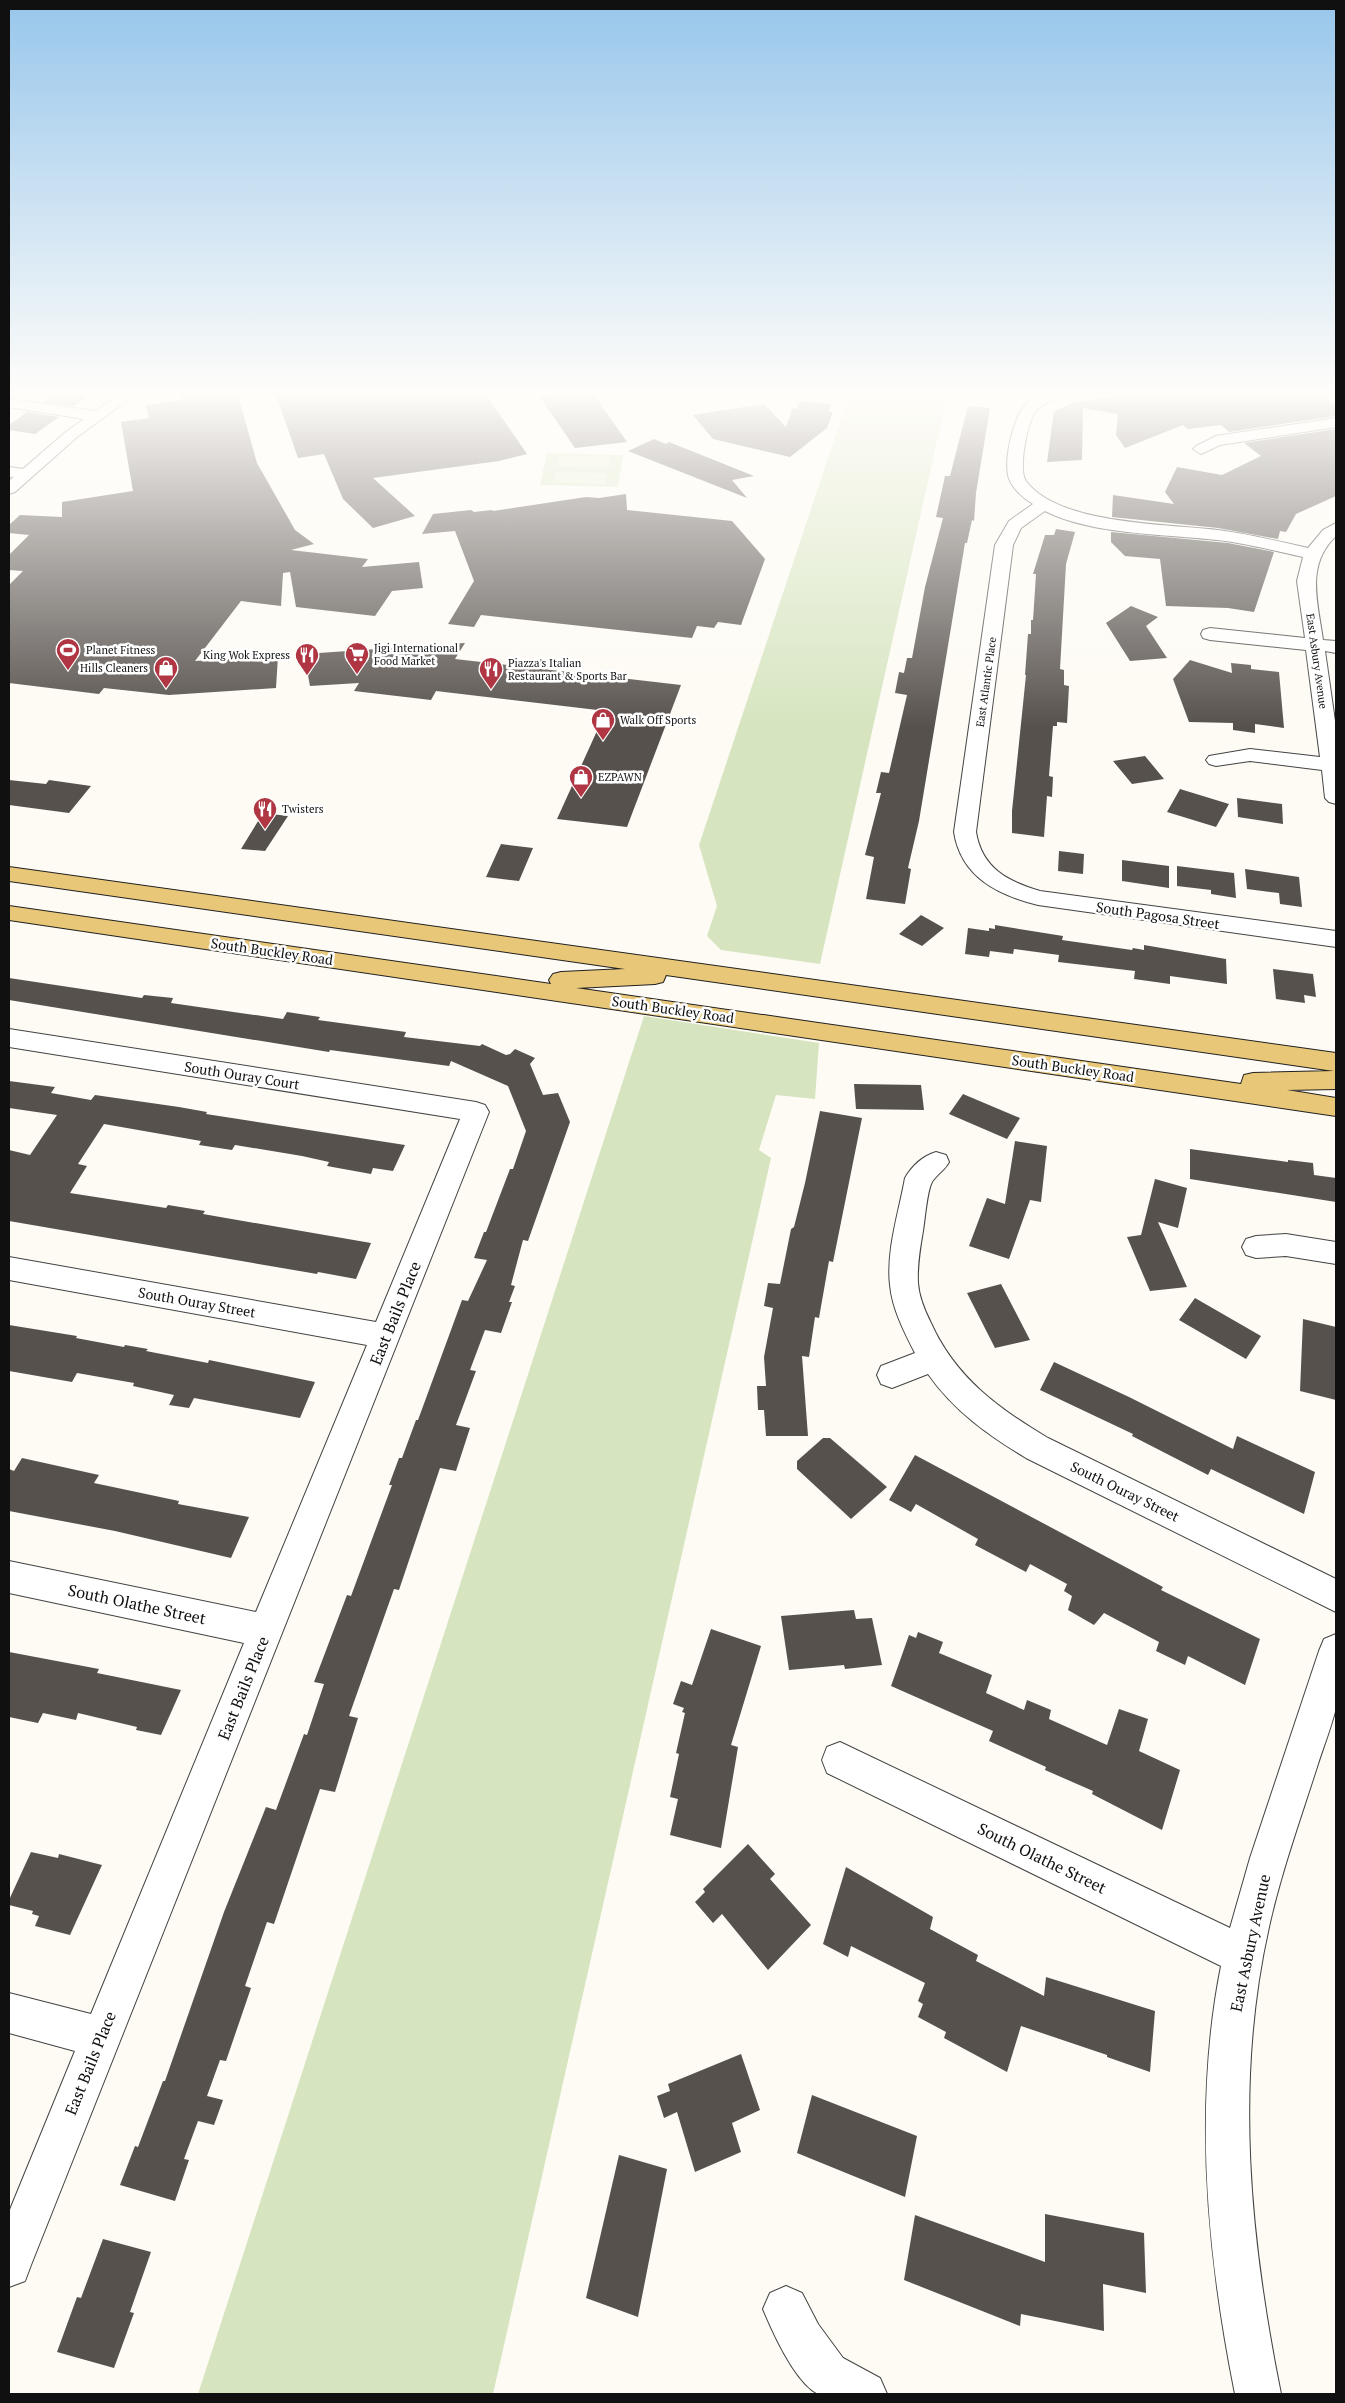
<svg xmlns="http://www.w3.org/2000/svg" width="1345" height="2403" font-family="'PT Serif',serif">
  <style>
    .green { fill: #d6e5c0 }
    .pitch { fill: #e5eed1 }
    .building { fill: #57514d }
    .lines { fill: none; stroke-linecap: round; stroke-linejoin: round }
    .minor-casing { stroke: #434343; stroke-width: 2 }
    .tertiary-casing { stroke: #434343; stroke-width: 2 }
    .primary-casing { stroke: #212121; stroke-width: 2 }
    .minor { fill: #fff; fill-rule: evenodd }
    .tertiary { fill: #fff; fill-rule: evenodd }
    .primary { fill: #e9c778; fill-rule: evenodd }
    .labels { text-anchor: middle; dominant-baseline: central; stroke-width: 5; stroke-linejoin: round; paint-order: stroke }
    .far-poi-label { font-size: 11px; fill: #101010; stroke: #fff; text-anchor: start }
    .far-street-label { font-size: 11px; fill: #101010; stroke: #fff }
    .street-label { font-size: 14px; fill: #101010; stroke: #fff }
    .near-street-label { font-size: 16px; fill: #101010; stroke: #fff }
  </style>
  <rect width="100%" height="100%" fill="#fefbf4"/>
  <path class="green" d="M850,392H948L820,964L721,950L707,936L717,906L699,845Z
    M547,453L623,455L618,487L540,485Z
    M644,1016L819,1043L815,1099L776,1095L759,1150L771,1158L493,2394H198Z"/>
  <path class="pitch" d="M560,456L611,457L609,468L557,466Z
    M555,472L607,473L605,484L553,482Z"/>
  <path class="building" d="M56,392H95L74,406L42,402Z
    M180,392H237L257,463L295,530L314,544L291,550L368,559L362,567L419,562L423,588L392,591L375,616L296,607L290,572L283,573L281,606L241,601L195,661L278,656L276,688L169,695L104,688L99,694L9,683V585L23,571L9,570V555L29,535L9,533V525L20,515L62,517V502L133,491L121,422L149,418L146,405L182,400Z
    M275,392H484L527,454L499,461L373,478L415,516L373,528L343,499L324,454L298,458Z
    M582,392H592L627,442L575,448L540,397Z
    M1113,392H1317L1336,405V416L1229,432L1221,425L1188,429L1183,425L1125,448L1116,435L1118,414L1083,408L1082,460L1047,462L1054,411L1075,402L1119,396Z
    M800,401L831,404L829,412H833L827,428L790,457L713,439L693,415L764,404L786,427L793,408L797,409Z
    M968,406L990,408L976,493L974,521L972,520L967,543H965L919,821L908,868L911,869L905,904L866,899L874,857L865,855L881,793H876L881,772L889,773L907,695L895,693L899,672L904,673L907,658H912L925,587L943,518L936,517L945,476H950Z
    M27,412L59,417L35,434L9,430V425Z
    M1336,429V496L1296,514L1286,532L1280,531L1278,539L1218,528L1112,517L1113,495L1174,504L1165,492L1177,467L1222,475L1261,456L1244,443Z
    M654,439L666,444L669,442L754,476L732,480L747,498L628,451Z
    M626,494L627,510L732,521L765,559L741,625L718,622L714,628L697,626L692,638L481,615L474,627L448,624L474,581L455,531L422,534L433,514L471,510L474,512L492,510L493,511L586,497L599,498Z
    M1056,529L1075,532L1066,564L1060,669L1064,670V685L1069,686L1067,723L1057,722V726H1053L1049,776L1053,777L1052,797L1047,796L1044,837L1012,833V811L1026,675H1025L1028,634H1031V620H1033L1036,574H1033L1045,535H1054Z
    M1111,532L1228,543L1274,552L1254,612L1228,608L1166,606L1160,559L1125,556L1111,542Z
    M1131,606L1158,617L1146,626L1167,658L1130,661L1106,623Z
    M465,643L455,659L681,685L627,827L557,819L606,711L436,691L431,700L354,691L359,683L310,686L304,654Z
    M1190,660L1232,673L1231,663L1251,665V669L1279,672L1284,728L1255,724V733L1233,730V723L1189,722L1173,679Z
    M1145,756L1164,779L1132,784L1113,761Z
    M9,780L46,784L49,780L91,786L69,813L9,805Z
    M1180,789L1229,804L1216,827L1167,812Z
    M1237,798L1282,804L1283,824L1238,817Z
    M263,813L288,816L265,851L241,849Z
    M501,844L533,848L519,881L486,877Z
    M1059,851L1084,854L1083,874L1058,871Z
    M1122,860L1169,866V888L1122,881Z
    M1177,866L1234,873L1236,898L1211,894V890L1177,886Z
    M1245,869L1299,877L1302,907L1280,904L1279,893L1247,889Z
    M921,915L944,928L922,946L899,934Z
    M995,925L1063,936L1062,940L1132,950L1133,948L1144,950V945L1226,959L1227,984L1170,976V984L1134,979L1135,971L1058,962L1059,955L1014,949L1013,954L990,951L989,957L965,954L968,928L989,931V928L995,929Z
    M1273,969L1313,974L1316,997L1304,995L1305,1003L1276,999Z
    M9,978L142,998L144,995L173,998L171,1003L283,1019L287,1012L320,1017L318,1020L406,1032L404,1037L480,1046L482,1044L506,1055L510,1054L515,1049L535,1058L530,1064L543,1095L558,1093L570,1122L528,1241L523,1240L511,1285L515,1286L509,1302H512L501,1333L485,1330L470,1370L476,1371L456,1425L470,1428L456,1471L440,1468L399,1590L394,1589L349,1716L358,1718L335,1792L320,1789L274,1924L267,1922L245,1986L251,1988L226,2061L220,2060L207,2096L223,2100L214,2125L198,2121L184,2159L189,2160L175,2201L120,2185L135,2146L138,2147L163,2081H165L224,1912L266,1807L276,1810L304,1734L307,1735L324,1684L314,1682L347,1595L351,1596L392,1485H389L399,1458H402L416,1420H418L462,1300L468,1301L487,1260L474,1258L484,1232H486L510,1169H513L526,1131L508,1086L451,1061L449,1066L330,1050L329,1052L9,1000Z
    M9,1081L55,1087L51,1093L91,1100L95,1095L179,1107L207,1112L206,1114L405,1145L393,1171L373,1168L371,1174L327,1166L329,1162L302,1156L235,1145L232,1150L199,1145L201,1141L104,1124L78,1164L87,1166L70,1193L166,1208L168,1205L205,1211L203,1214L371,1243L356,1279L318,1272L317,1274L9,1221V1150L30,1155L57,1115L9,1108Z
    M854,1084L921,1085L924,1110L856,1109Z
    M963,1094L1020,1118L1007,1139L949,1114Z
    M820,1111L862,1118L833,1262L829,1261L819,1318L815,1317L809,1357L802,1356L808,1436H766L764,1410H758L757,1386H766L764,1357L773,1308L764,1306L768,1283L780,1284L791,1229L794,1227L805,1183Z
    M1015,1141L1047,1146L1041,1202L1030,1200L1009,1259L969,1246L987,1198L1005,1204Z
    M1190,1149L1288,1162V1160L1313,1163L1314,1175L1336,1178V1202L1190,1179Z
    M1155,1179L1187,1188L1178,1228L1158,1222L1187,1287L1150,1291L1127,1237L1141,1235Z
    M1001,1284L1030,1340L995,1348L967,1293Z
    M1195,1298L1261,1336L1246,1359L1179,1320Z
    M1303,1319L1336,1327V1400L1300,1391Z
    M9,1325L77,1336L76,1338L124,1347L125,1345L148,1349L146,1351L208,1363L209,1360L315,1382L300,1418L194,1398L189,1408L169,1405L174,1395L133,1386L134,1383L77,1373L72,1382L9,1371Z
    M1054,1362L1129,1397L1233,1449L1237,1436L1315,1472L1304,1514L1211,1469L1208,1475L1132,1436L1133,1434L1040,1390Z
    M823,1438H830L887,1487L851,1519L797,1469V1461Z
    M915,1455L1163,1587L1161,1590L1260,1639L1245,1685L1188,1656L1185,1665L1156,1651L1159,1642L1104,1613L1094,1625L1068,1610L1072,1596L1064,1591L1067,1584L1030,1564L1026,1572L975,1545L978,1539L916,1504L911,1512L889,1500Z
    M22,1458L99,1475L94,1483L179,1501L178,1504L249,1517L231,1558L115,1531L9,1511V1469L14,1471Z
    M854,1610L856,1619L872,1618L882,1665L845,1669L844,1665L789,1670L781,1616Z
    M711,1629L761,1646L731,1745L738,1747L721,1848L670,1835L678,1799L670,1797L679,1754L676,1753L685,1713L682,1712L684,1708L673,1704L681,1681L692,1685Z
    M918,1632L943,1642L939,1653L992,1675L986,1693L1024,1710L1027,1700L1051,1710L1049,1719L1107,1745L1119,1709L1148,1719L1139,1751L1180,1770L1162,1830L1092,1794L1093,1791L1045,1770L1046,1767L989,1741L993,1731L891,1686L909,1635L916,1638Z
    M9,1652L99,1669L97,1673L181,1690L161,1735L136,1730L137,1727L78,1713L76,1720L43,1713L38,1723L9,1717Z
    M748,1844L775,1874L770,1879L811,1925L768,1970L722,1914L713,1923L695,1902L705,1892L703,1889Z
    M31,1852L58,1858L59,1854L102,1865L70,1935L35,1926L39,1916L32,1914L33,1911L9,1905V1900Z
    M846,1867L933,1917L930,1929L978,1955L976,1961L1044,1996L1046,1977L1155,2011L1150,2072L1107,2057V2055L1021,2026L1007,2072L944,2038L946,2032L918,2017L923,2004L918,2001L925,1983L851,1946L848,1957L823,1944Z
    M741,2054L760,2110L732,2123L741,2152L695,2172L677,2112L664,2118L657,2096L670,2091L668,2084Z
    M812,2095L917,2136L905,2197L797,2153Z
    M619,2155L667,2169L638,2317L586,2298Z
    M1045,2214L1144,2233L1146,2293L1103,2284L1104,2331L1021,2314L1020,2326L904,2280L915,2215L1045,2262Z
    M103,2239L151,2252L130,2312L134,2313L114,2368L57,2352L77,2297L81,2298Z"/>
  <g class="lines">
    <g class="minor-casing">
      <path id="minor" d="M1044,392H1063C1056,402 1040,402 1034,414C1027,426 1018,470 1026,481C1058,525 1169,524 1218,530C1248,534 1278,541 1308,548L1323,530L1336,523V536C1305,565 1318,603 1323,640L1336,641V653L1325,651L1336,728V804L1329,802L1325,798L1322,770L1250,761L1216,766L1209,764L1206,760L1209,756L1250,749L1320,757L1306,650L1210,640L1203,638L1201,634L1203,630L1210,628L1305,638L1297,581L1303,557C1275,551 1246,543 1217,540C1166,534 1092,535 1045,511L1021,528L1013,545L976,832C982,868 1007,881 1040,891L1336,931V947L1038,905C998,895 961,877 954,832L995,545L1009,521L1033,504C1024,499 1013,489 1009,479C1003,461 1013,419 1025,405C1030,399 1037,395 1044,392Z
        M9,399L96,411L104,416L96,421L9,407Z
        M1336,418V427L1220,445L1201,454L1193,449L1196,446L1216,436Z
        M9,467L32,470L34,473L32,476L9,477Z
        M9,1029L476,1102L485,1105L489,1112L31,2265L25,2281L9,2287V2212L75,2051L9,2033V1993L91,2014L244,1643L9,1593V1561L256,1612L367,1345L9,1280V1257L376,1322L460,1119L9,1047Z
        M936,1152L946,1155L949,1162C945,1170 937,1174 932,1182C927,1191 925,1219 923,1231C920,1248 917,1265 918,1283C919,1297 925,1311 931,1323C955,1377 999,1409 1048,1438L1336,1579V1612L1026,1458C988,1435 954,1411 928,1374L892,1388L881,1384L877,1375L881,1366L915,1353C904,1332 892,1308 890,1285C886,1250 899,1212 905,1178C912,1166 923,1156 936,1152Z
        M1286,1234L1336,1242V1264L1286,1256L1256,1258L1246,1255L1242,1247L1246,1239L1256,1236Z
        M1336,1634C1337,1652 1340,1691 1336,1708C1331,1728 1323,1748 1317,1767C1300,1820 1281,1873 1269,1927C1234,2082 1250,2240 1281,2394H1235C1207,2255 1193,2106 1221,1966L827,1773L822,1760L827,1747L840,1742L1230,1928L1250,1858L1319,1651L1324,1639Z
        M786,2286L802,2293L818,2324L843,2358L880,2378L887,2394H818C795,2382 773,2333 763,2309L770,2293Z"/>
    </g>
    <g class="tertiary-casing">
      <path id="tertiary" d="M123,392H139L77,437L15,492L9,494V481L67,431Z"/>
    </g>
    <g class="primary-casing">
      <path id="primary" d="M9,867L1336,1053V1089L1287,1090L1336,1098V1116L9,920V906L551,984L549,980L553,974L561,972L625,969L9,881ZM666,975L1334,1071L1253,1073L1244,1075L1241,1084L576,988L655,984L663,982Z"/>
    </g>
    <use href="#minor" class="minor"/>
    <use href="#tertiary" class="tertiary"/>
    <use href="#primary" class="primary"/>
  </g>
  <linearGradient id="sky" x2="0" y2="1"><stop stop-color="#97c6eb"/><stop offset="0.54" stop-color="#fffdfa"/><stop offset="1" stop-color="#fffdfa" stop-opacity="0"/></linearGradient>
  <rect width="1345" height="728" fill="url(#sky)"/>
  <defs>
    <g id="stadium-pin" transform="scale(1.25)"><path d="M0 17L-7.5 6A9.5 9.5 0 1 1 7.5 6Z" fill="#b13643" stroke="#fff"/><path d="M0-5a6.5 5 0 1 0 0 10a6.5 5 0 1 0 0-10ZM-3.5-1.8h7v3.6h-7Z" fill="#fff"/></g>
    <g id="supermarket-pin" transform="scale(1.25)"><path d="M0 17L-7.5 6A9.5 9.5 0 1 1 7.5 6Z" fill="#b13643" stroke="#fff"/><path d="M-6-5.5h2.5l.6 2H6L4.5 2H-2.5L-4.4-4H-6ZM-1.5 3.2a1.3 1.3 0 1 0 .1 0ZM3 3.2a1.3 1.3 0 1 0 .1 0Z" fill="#fff"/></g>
    <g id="restaurant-pin" transform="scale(1.25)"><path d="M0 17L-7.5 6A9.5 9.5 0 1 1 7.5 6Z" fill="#b13643" stroke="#fff"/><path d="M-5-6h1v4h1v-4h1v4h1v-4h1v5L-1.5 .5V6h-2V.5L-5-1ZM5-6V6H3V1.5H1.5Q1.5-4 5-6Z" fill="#fff"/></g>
    <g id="shop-pin" transform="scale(1.25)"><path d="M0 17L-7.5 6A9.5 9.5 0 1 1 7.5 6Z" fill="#b13643" stroke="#fff"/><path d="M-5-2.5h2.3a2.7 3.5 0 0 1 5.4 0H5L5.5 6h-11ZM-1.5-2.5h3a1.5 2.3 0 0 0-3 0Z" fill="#fff"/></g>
  </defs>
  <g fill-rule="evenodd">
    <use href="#stadium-pin" x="68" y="650"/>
    <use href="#supermarket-pin" x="357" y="654"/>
    <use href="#restaurant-pin" x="307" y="655"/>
    <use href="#shop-pin" x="166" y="668"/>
    <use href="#restaurant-pin" x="491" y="669"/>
    <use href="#shop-pin" x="603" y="720"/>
    <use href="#shop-pin" x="581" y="777"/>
    <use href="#restaurant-pin" x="265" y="809"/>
  </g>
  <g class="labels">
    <g class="far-poi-label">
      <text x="374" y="648">Jigi International<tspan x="374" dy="13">Food Market</tspan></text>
      <text x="86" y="650">Planet Fitness</text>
      <text x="290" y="655" text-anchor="end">King Wok Express</text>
      <text x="508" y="663">Piazza's Italian<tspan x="508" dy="13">Restaurant &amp; Sports Bar</tspan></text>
      <text x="148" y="668" text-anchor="end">Hills Cleaners</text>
      <text x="620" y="720">Walk Off Sports</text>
      <text x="598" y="777">EZPAWN</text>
      <text x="282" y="809">Twisters</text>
    </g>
    <g class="far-street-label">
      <text transform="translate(1317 661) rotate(82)">East Asbury Avenue</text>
      <text transform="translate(986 682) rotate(-82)">East Atlantic Place</text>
    </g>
    <g class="street-label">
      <text transform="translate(1158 915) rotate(8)">South Pagosa Street</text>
      <text transform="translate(272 951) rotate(8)">South Buckley Road</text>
      <text transform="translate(673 1009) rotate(8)">South Buckley Road</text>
      <text transform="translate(1073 1068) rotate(8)">South Buckley Road</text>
      <text transform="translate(242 1075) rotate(9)">South Ouray Court</text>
      <text transform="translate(197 1302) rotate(10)">South Ouray Street</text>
      <text transform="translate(1125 1491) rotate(26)">South Ouray Street</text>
    </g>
    <g class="near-street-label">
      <text transform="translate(395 1313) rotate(-68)">East Bails Place</text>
      <text transform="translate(137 1604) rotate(12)">South Olathe Street</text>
      <text transform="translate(243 1688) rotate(-68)">East Bails Place</text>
      <text transform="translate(1042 1858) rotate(26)">South Olathe Street</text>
      <text transform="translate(1250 1943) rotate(-78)">East Asbury Avenue</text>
      <text transform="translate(90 2063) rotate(-68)">East Bails Place</text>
    </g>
  </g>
  <rect width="1345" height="2403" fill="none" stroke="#101010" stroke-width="20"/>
</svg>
